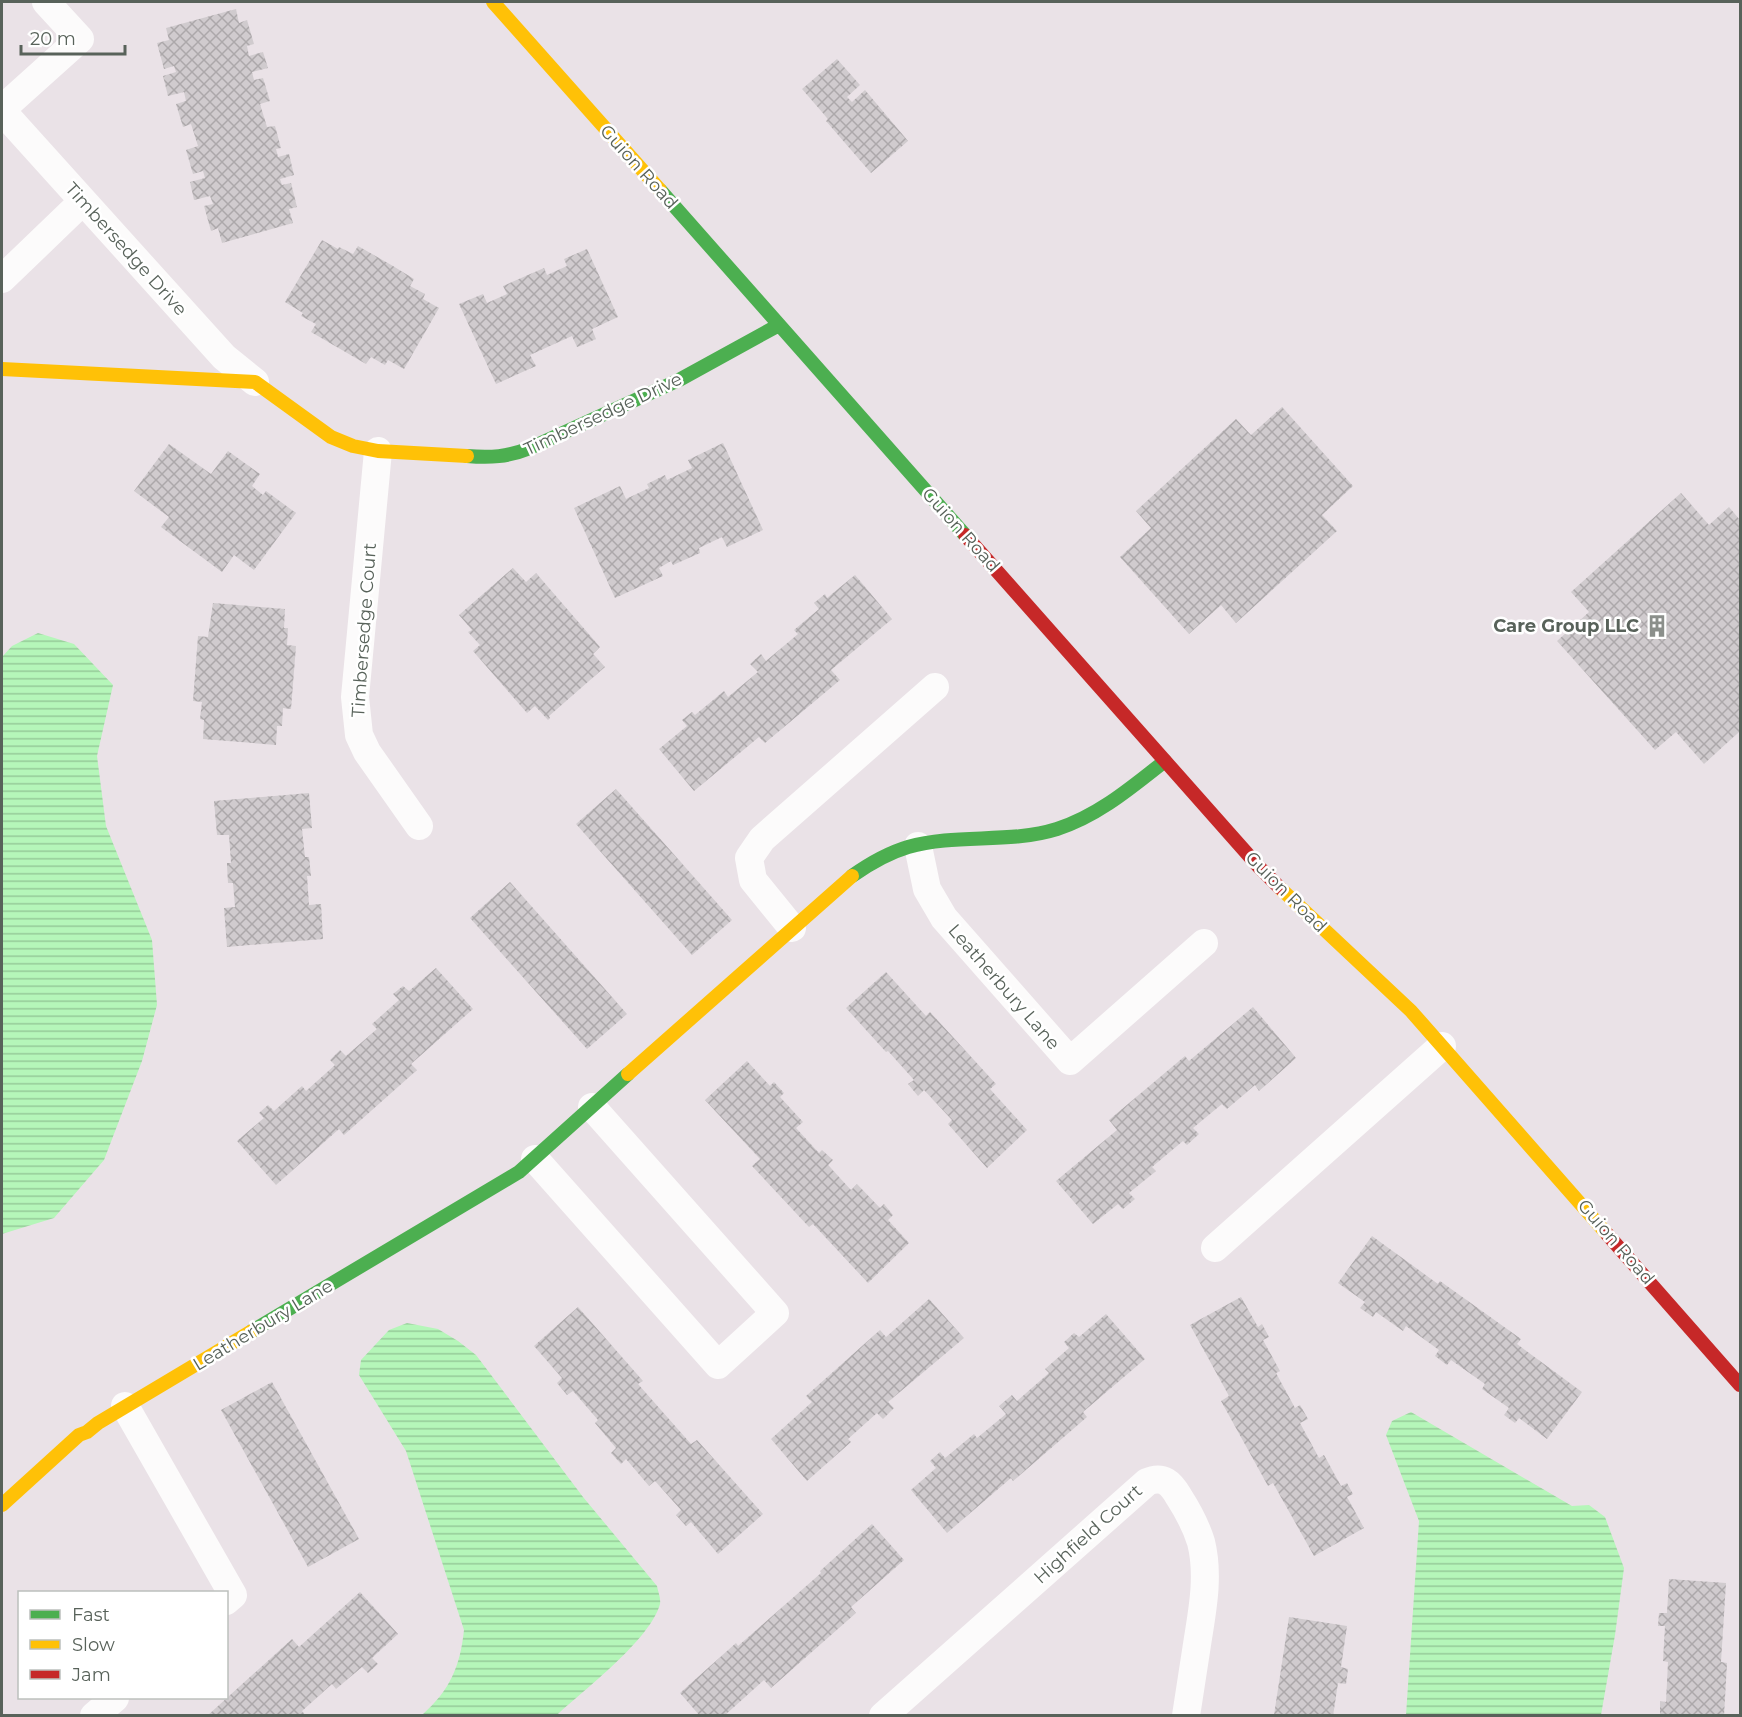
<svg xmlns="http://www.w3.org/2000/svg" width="1742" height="1717" font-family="Montserrat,sans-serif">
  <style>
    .water { fill: url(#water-rules) }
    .building { fill: url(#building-cross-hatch) }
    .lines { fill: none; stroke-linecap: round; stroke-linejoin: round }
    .street { stroke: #fcfbfb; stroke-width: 28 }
    .fast { stroke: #4caf50; stroke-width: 14 }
    .slow { stroke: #ffc107; stroke-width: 14 }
    .jam { stroke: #c62828; stroke-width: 14 }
    .labels { text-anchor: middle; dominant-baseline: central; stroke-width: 5; stroke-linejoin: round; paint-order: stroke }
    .street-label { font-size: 18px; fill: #58625a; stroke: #fff }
    .poi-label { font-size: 18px; font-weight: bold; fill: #58625a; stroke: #fff; text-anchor: end }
  </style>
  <defs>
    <pattern id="water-rules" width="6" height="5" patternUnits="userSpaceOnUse" patternTransform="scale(1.5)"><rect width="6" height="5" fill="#b5f6b9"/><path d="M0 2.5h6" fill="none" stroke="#96cb99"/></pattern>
    <pattern id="building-cross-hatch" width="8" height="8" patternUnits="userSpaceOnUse" patternTransform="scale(1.5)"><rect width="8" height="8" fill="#d0cbce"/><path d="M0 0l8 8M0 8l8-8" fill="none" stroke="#aca8aa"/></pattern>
  </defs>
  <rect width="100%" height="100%" fill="#eae2e7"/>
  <path class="water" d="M38,633L74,644L113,685L97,756L106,826L152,940L157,1005L142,1061L104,1160L54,1218L2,1234V657L12,646Z
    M407,1323L438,1329L458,1341L476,1355L583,1497L657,1586C658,1592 661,1598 660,1604C650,1640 585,1689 557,1715H422C450,1690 460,1667 464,1630L406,1451L359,1375L361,1360L389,1330Z
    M1411,1412L1572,1506L1589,1505L1605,1517L1624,1568L1615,1635L1601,1715H1406L1419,1521L1386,1435L1392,1421Z"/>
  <path class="building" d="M236,9L239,23L247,20L254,44L247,46L249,56L263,52L268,68L252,72L254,80L263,78L270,101L260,104L267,127L275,126L281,148L276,149L278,157L289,154L294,175L280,179L282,185L291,183L297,207L289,209L293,223L222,243L218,228L211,231L204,206L213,204L210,196L194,200L190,182L205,178L203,171L193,174L186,150L198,146L191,124L183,127L176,104L186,101L184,92L168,96L163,76L176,72L174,66L164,69L157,43L169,40L166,28Z
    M837,59L860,85L847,97L852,102L865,90L908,141L871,173L826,121L828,119L802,89Z
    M322,240L338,249L339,247L353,254L358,246L393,266L414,279L410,286L425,294L423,299L439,308L404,369L388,360L385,365L371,357L366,364L311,332L316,324L301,316L303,313L285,302Z
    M587,249L618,317L592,329L596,339L580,346L577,347L572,336L530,355L536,366L496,384L459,304L483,294L487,303L507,294L503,286L544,268L547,275L567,266L564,259Z
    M1282,407L1353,486L1322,515L1337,531L1236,623L1221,605L1189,634L1120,557L1151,528L1136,511L1236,419L1251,435Z
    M723,443L763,530L727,547L722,537L699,548L700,553L673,565L671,561L659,568L663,576L615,598L574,508L620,486L626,499L649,488L647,484L665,475L667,480L692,468L688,460Z
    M169,444L211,474L228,451L260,474L252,486L263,495L266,491L296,513L254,570L234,555L222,572L161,527L169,517L134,491Z
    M1681,493L1709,525L1729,507L1740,520V731L1704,764L1676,732L1655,750L1557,641L1589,612L1571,592Z
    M513,568L526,582L536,573L600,647L593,654L605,667L549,716L550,718L548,720L535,706L527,713L473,651L480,645L468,632L472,630L459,615Z
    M855,575L892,619L831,670L840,680L765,743L759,737L694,791L659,749L687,726L682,720L692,712L695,715L724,691L728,697L758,672L750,664L761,654L766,661L798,634L794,630L819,609L814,603L825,594L827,598Z
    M213,603L285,609L284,628H288L287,645L296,646L291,709L283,708L282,726H277L276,745L203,739L204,720L200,719L202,702L193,701L198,636L208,637Z
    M616,789L732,920L692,955L576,824Z
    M309,793L312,828L302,829L305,857H309L311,876H307L309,905L321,904L323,939L227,947L224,908L235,907L233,883H228L227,866V863H231L229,835H217L214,801Z
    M510,882L627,1014L587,1049L470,918Z
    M436,968L473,1009L411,1064L417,1070L344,1135L339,1129L276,1185L237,1141L264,1118L259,1113L268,1105L274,1111L302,1086L306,1091L335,1065L330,1060L340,1050L346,1056L377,1029L372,1024L399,1000L393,994L403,986L409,991Z
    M886,972L926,1016L930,1012L996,1084L990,1089L1027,1130L987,1168L948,1124L952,1120L924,1090L918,1096L908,1084L914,1080L888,1051L886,1052L846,1008Z
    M1253,1007L1296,1058L1259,1091L1255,1085L1227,1109L1222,1104L1193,1128L1199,1134L1187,1145L1183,1141L1152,1167L1156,1171L1129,1193L1135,1199L1123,1209L1118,1204L1093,1224L1056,1181L1117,1130L1109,1120L1185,1056L1189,1061Z
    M747,1061L770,1086L774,1082L784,1093L780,1097L803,1122L796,1128L819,1153L822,1150L833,1160L828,1165L851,1190L857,1184L880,1208L884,1204L893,1215L888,1220L909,1243L868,1283L813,1224L809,1227L752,1166L760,1159L705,1100Z
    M1372,1236L1438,1284L1440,1281L1521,1339L1517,1344L1582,1392L1547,1439L1519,1418L1515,1423L1504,1415L1509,1408L1482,1389L1485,1384L1451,1360L1447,1365L1435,1356L1439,1350L1406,1326L1403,1331L1376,1312L1373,1317L1360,1308L1365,1302L1338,1283Z
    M1241,1297L1258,1327L1262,1324L1269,1337L1263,1340L1280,1371L1276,1373L1295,1408L1300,1405L1308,1419L1300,1423L1319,1458L1324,1455L1341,1486L1347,1483L1353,1494L1347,1497L1364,1528L1314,1556L1273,1483L1268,1486L1221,1401L1229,1396L1190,1325Z
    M929,1299L964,1338L888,1402L894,1408L883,1419L877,1413L848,1439L851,1442L807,1481L771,1439L812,1402L806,1396L880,1330L886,1337Z
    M578,1307L643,1381L638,1384L691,1444L697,1440L763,1514L718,1554L691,1522L686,1526L676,1515L681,1510L655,1481L649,1486L626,1459L621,1464L611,1453L616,1448L595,1423L598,1420L573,1391L567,1395L557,1383L562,1378L534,1346Z
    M1106,1314L1145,1359L1083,1412L1087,1417L1013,1481L1011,1478L947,1533L911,1490L936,1468L930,1461L940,1452L945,1458L974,1434L977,1438L1006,1414L999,1406L1012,1395L1017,1401L1049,1373L1045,1369L1069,1348L1064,1342L1074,1333L1079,1337Z
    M272,1382L359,1539L308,1567L221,1410Z
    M872,1524L904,1560L851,1607L856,1613L771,1688L764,1680L724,1716H700L680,1693L736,1643L738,1646L821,1573L820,1571Z
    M1669,1579L1726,1583L1721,1662L1727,1663L1724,1716H1660V1701L1666,1702L1668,1662L1663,1661L1665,1626H1658L1659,1613H1667Z
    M360,1592L398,1634L372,1658L378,1664L368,1673L362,1667L336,1689L332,1684L302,1711L306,1716H207L292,1639L299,1647Z
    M1289,1617L1347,1626L1341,1667L1348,1669L1346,1684L1338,1683L1333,1716L1274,1715Z"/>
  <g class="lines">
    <path class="street" d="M2,109L80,39L46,2
      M2,111L224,357L255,382
      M2,279L83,201
      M378,451L355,697L359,735L367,752L419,826
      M918,846L927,889L944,918L1070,1061L1204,943
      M792,928L753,880L749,858L762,839L935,687
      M535,1159L718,1365L775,1313L592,1107
      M1215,1248L1442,1046
      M125,1406L233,1595L226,1601
      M94,1716L115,1698
      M883,1716L1147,1482C1163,1475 1171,1483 1179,1497C1188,1511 1196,1526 1201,1542C1209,1574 1203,1607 1198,1638C1194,1664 1190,1690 1186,1716"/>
    <path class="fast" d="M660,190L965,535
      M467,456C490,458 508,457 530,448L679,380L779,325
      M852,876C869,864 888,853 908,847C957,833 1009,844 1057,829C1098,816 1132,787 1165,761
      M252,1331L519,1172L628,1074"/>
    <path class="slow" d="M493,2L660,190
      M2,369L255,382L331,437L353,446L378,451L467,456
      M1280,888L1411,1011L1607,1234
      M628,1074L852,876
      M2,1505L79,1435L87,1432L98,1423L252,1331"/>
    <path class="jam" d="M965,535L1259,867L1280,888
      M1607,1234L1740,1385"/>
  </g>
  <defs>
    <g id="building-bare" transform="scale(1.8)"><path d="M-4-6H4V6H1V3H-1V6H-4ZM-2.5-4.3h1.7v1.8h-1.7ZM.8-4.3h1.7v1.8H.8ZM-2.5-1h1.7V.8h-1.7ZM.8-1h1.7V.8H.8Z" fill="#8b8f8b" stroke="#fff" stroke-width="2.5" paint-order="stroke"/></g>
  </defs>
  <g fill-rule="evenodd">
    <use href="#building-bare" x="1657" y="626"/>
  </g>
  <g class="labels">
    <g class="street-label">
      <text transform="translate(639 167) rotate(48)">Guion Road</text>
      <text transform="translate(126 249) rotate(48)">Timbersedge Drive</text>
      <text transform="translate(603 414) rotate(-25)">Timbersedge Drive</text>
      <text transform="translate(961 530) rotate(48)">Guion Road</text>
      <text transform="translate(364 630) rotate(-86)">Timbersedge Court</text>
      <text transform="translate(1286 892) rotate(45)">Guion Road</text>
      <text transform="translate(1004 987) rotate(49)">Leatherbury Lane</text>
      <text transform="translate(1616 1242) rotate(49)">Guion Road</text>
      <text transform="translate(263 1325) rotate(-31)">Leatherbury Lane</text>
      <text transform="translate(1088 1534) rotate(-42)">Highfield Court</text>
    </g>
    <g class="poi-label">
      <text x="1639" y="626">Care Group LLC</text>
    </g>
  </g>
  <rect width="1742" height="1717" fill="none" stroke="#58625a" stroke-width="6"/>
  <rect x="18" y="1591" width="210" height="108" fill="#ffffff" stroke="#bcc0bd" stroke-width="1.5"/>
  <rect x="30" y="1610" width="30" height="9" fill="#4caf50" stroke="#bcc0bd" stroke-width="1.5"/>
  <text x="72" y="1621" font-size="18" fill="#58625a">Fast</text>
  <rect x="30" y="1640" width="30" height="9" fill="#ffc107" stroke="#bcc0bd" stroke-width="1.5"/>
  <text x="72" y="1651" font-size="18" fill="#58625a">Slow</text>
  <rect x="30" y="1670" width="30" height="9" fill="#c62828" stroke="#bcc0bd" stroke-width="1.5"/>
  <text x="72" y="1681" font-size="18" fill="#58625a">Jam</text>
  <path d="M21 45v9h104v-9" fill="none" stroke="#58625a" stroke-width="3"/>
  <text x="30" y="45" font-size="18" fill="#58625a" stroke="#ffffff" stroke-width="4.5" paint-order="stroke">20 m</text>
</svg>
